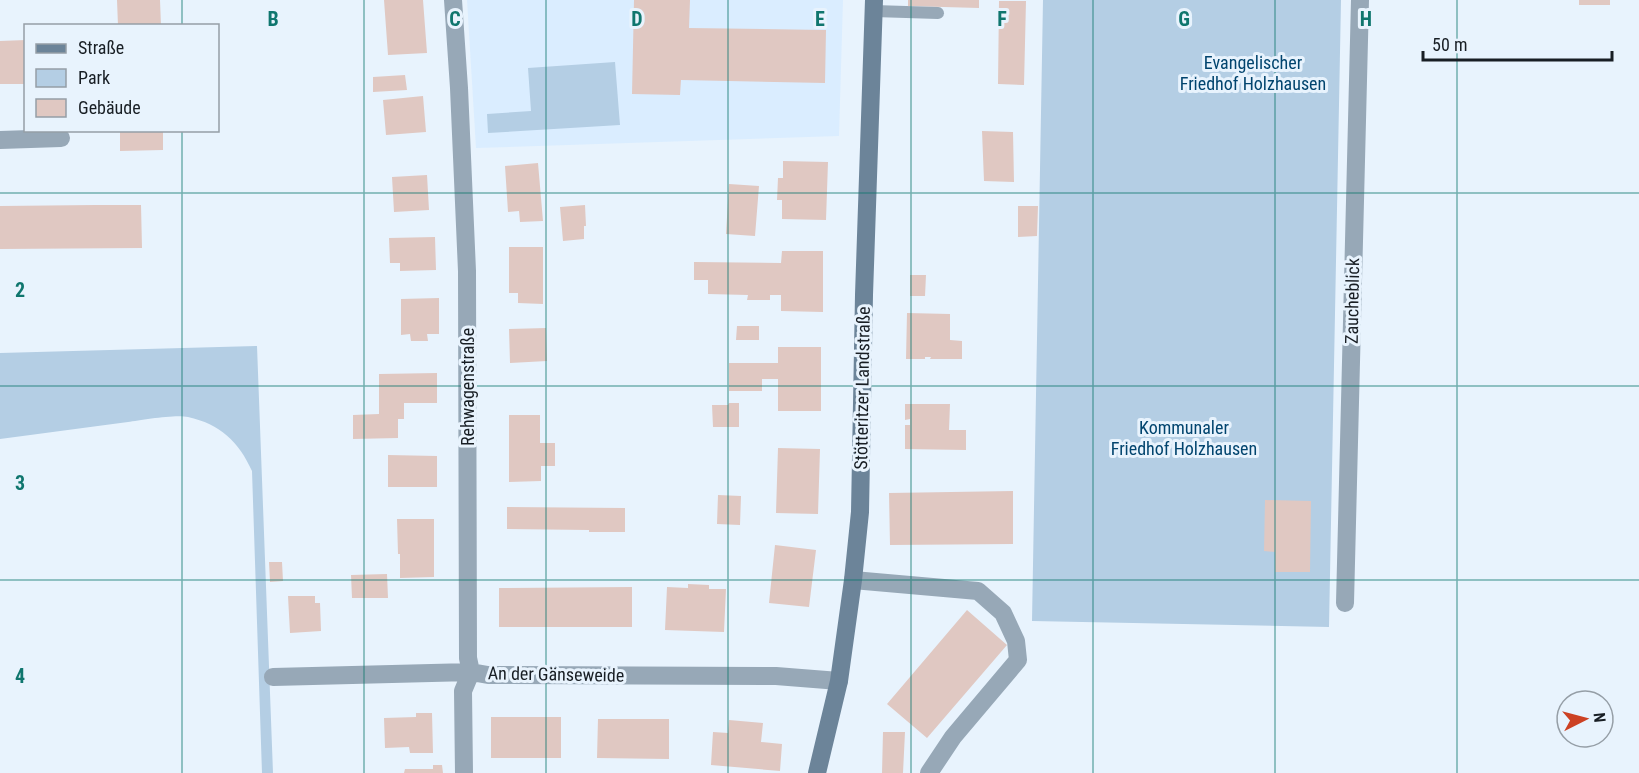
<svg xmlns="http://www.w3.org/2000/svg" width="1639" height="773" font-family="'Roboto Condensed',sans-serif">
  <style>
    .built { fill: #daedff }
    .green { fill: #b4cee4 }
    .building { fill: #e0c8c2 }
    .lines { fill: none; stroke-linecap: round; stroke-linejoin: round }
    .lane { stroke: #97a8b7; stroke-width: 12 }
    .street { stroke: #97a8b7; stroke-width: 18 }
    .secondary { stroke: #6c8499; stroke-width: 18 }
    .grid { fill: none; stroke: #0f766e; stroke-width: 1.5; stroke-opacity: 0.55 }
    .labels { text-anchor: middle; dominant-baseline: central; stroke-width: 6; stroke-linejoin: round; paint-order: stroke }
    .park-label { font-size: 18px; fill: #01446e; stroke: #e8f3fd }
    .street-label { font-size: 18px; fill: #181e24; stroke: #e8f3fd }
    .grid-label { font-size: 20px; text-anchor: middle; font-weight: bold; fill: #0f766e; stroke: #e8f3fd; stroke-width: 6; stroke-linejoin: round; paint-order: stroke }
  </style>
  <rect width="100%" height="100%" fill="#e8f3fd"/>
  <path class="built" d="M467,0H843L839,136L476,148Z"/>
  <path class="green" d="M1043,0H1341L1329,627L1032,621Z
    M615,62L620,125L488,133L487,114L531,111L528,68Z
    M257,346L273,773H262L252,471C239,442 220,424 188,417C176,414 141,420 128,422C85,428 43,433 0,439V353Z"/>
  <path class="building" d="M117,0H160L161,26H118Z
    M384,0H423L427,53L388,55Z
    M634,0H690L689,28L826,30L825,83L681,80L680,95L632,94Z
    M908,0H979V8L908,6Z
    M1579,0H1610V5H1579Z
    M999,1H1026L1024,85L998,84Z
    M26,40V84H0V41Z
    M405,75L407,90L373,92V77Z
    M423,96L426,132L386,135L383,100Z
    M120,130H163V150L120,151Z
    M982,131L1013,132L1014,182L984,181Z
    M783,161L828,162L826,220L782,219V200H777L778,178H783Z
    M538,163L543,221L520,222L519,211L508,212L505,166Z
    M427,175L429,210L394,212L392,177Z
    M729,184L759,186L755,236L726,234Z
    M95,205H141L142,248L0,249V206Z
    M585,205L586,226H584V239L563,241L560,207Z
    M1018,206H1038L1037,236L1018,237Z
    M435,237L436,270L400,271V263H390L389,238Z
    M509,247H543V304L518,303V293H509Z
    M782,251H823V312L781,311V295H770V300H747L748,295L708,294V280H694V262L781,263Z
    M910,275H926L925,296H910Z
    M439,298V334H427L428,341H411L410,334L401,335V299Z
    M907,313L950,314V340L962,341V359H930L931,357H925V359H906Z
    M737,326H759V340H736Z
    M546,328L547,361L510,363L509,329Z
    M778,347H821V411H778V379H762V391H729V363H778Z
    M437,373V403H404V419H398V438L353,439V415L379,414V374Z
    M729,403H739V427H713L712,405H728Z
    M905,404H950L949,430H966V450L905,449V425H910V419L905,420Z
    M509,415H540V443H555V466H541V481L509,482Z
    M778,448L820,449L818,514L776,513Z
    M388,455L437,456V487H388Z
    M1013,491V544L890,545L889,493Z
    M718,495L741,496L740,525L717,524Z
    M1265,500L1311,501L1310,572H1275V552L1264,551Z
    M507,507L625,508V532H589V530L507,529Z
    M397,519H434V577L400,578V554H398Z
    M775,545L816,550L809,607L769,603Z
    M269,562H282L283,581L270,582Z
    M387,574L388,598H352L351,575Z
    M688,584L709,585V589H726L724,632L665,630L667,587L688,588Z
    M632,587V627H499V588Z
    M288,596H315V603H320L321,631L290,633Z
    M967,610L1007,645L927,738L887,704Z
    M416,713H432L433,753H410L409,747L385,748L384,718L416,717Z
    M491,717H561V758H491Z
    M598,719H669V759L597,758Z
    M729,720L763,723L761,742L782,744L780,771L711,765L713,732L728,733Z
    M883,732H905L903,773H882Z
    M433,765H442L443,773H404L405,769H433Z"/>
  <g class="lines">
    <path class="lane" d="M874,11L938,13"/>
    <path class="street" d="M453,0L459,88L467,271L468,658L471,672L463,691L464,773
      M0,140L61,138
      M853,580L978,591L1003,613L1016,641L1018,660L953,737L929,773
      M1345,603L1360,0
      M273,677L471,672L488,675L776,676L839,681"/>
    <path class="secondary" d="M817,773L839,681L853,580L860,512L864,295L874,0"/>
  </g>
  <path class="grid" d="M182,0V26M364,0V773M546,0V773M728,0V773M911,0V773M1093,0V773M1275,0V773M1457,0V773M182,130V773M0,193H1639M0,386H1639M0,580H1639"/>
  <g class="labels">
    <g class="park-label">
      <text x="1253" y="62">Evangelischer<tspan x="1253" dy="21">Friedhof Holzhausen</tspan></text>
      <text x="1184" y="427">Kommunaler<tspan x="1184" dy="21">Friedhof Holzhausen</tspan></text>
    </g>
    <g class="street-label">
      <text transform="translate(1352 301) rotate(-89)">Zaucheblick</text>
      <text transform="translate(467 387) rotate(-90)">Rehwagenstraße</text>
      <text transform="translate(862 388) rotate(-89)">Stötteritzer Landstraße</text>
      <text transform="translate(556 674) rotate(1)">An der Gänseweide</text>
    </g>
  </g>
  <g class="grid-label">
    <text x="273" y="26">B</text>
    <text x="455" y="26">C</text>
    <text x="637" y="26">D</text>
    <text x="820" y="26">E</text>
    <text x="1002" y="26">F</text>
    <text x="1184" y="26">G</text>
    <text x="1366" y="26">H</text>
    <text x="20" y="297">2</text>
    <text x="20" y="490">3</text>
    <text x="20" y="683">4</text>
  </g>
  <rect x="24" y="24" width="195" height="108" fill="#e8f3fd" stroke="#959ea6" stroke-width="1.5"/>
  <rect x="36" y="44" width="30" height="9" fill="#6c8499" stroke="#959ea6" stroke-width="1.5"/>
  <text x="78" y="54" font-size="18" fill="#181e24">Straße</text>
  <rect x="36" y="69" width="30" height="18" fill="#b4cee4" stroke="#959ea6" stroke-width="1.5"/>
  <text x="78" y="84" font-size="18" fill="#181e24">Park</text>
  <rect x="36" y="99" width="30" height="18" fill="#e0c8c2" stroke="#959ea6" stroke-width="1.5"/>
  <text x="78" y="114" font-size="18" fill="#181e24">Gebäude</text>
  <g transform="translate(1585 719) rotate(84)"><circle r="28" fill="#e8f3fd" stroke="#959ea6" stroke-width="1.5"/>
  <path d="M0-4.5L10 22L0 15L-10 22Z" fill="#cc4123"/>
  <text y="-9" font-size="16" font-weight="bold" text-anchor="middle" fill="#181e24">N</text>
  </g>
  <path d="M1423 51v9h189v-9" fill="none" stroke="#181e24" stroke-width="3"/>
  <text x="1432" y="51" font-size="18" fill="#181e24" stroke="#e8f3fd" stroke-width="4.5" paint-order="stroke">50 m</text>
</svg>
